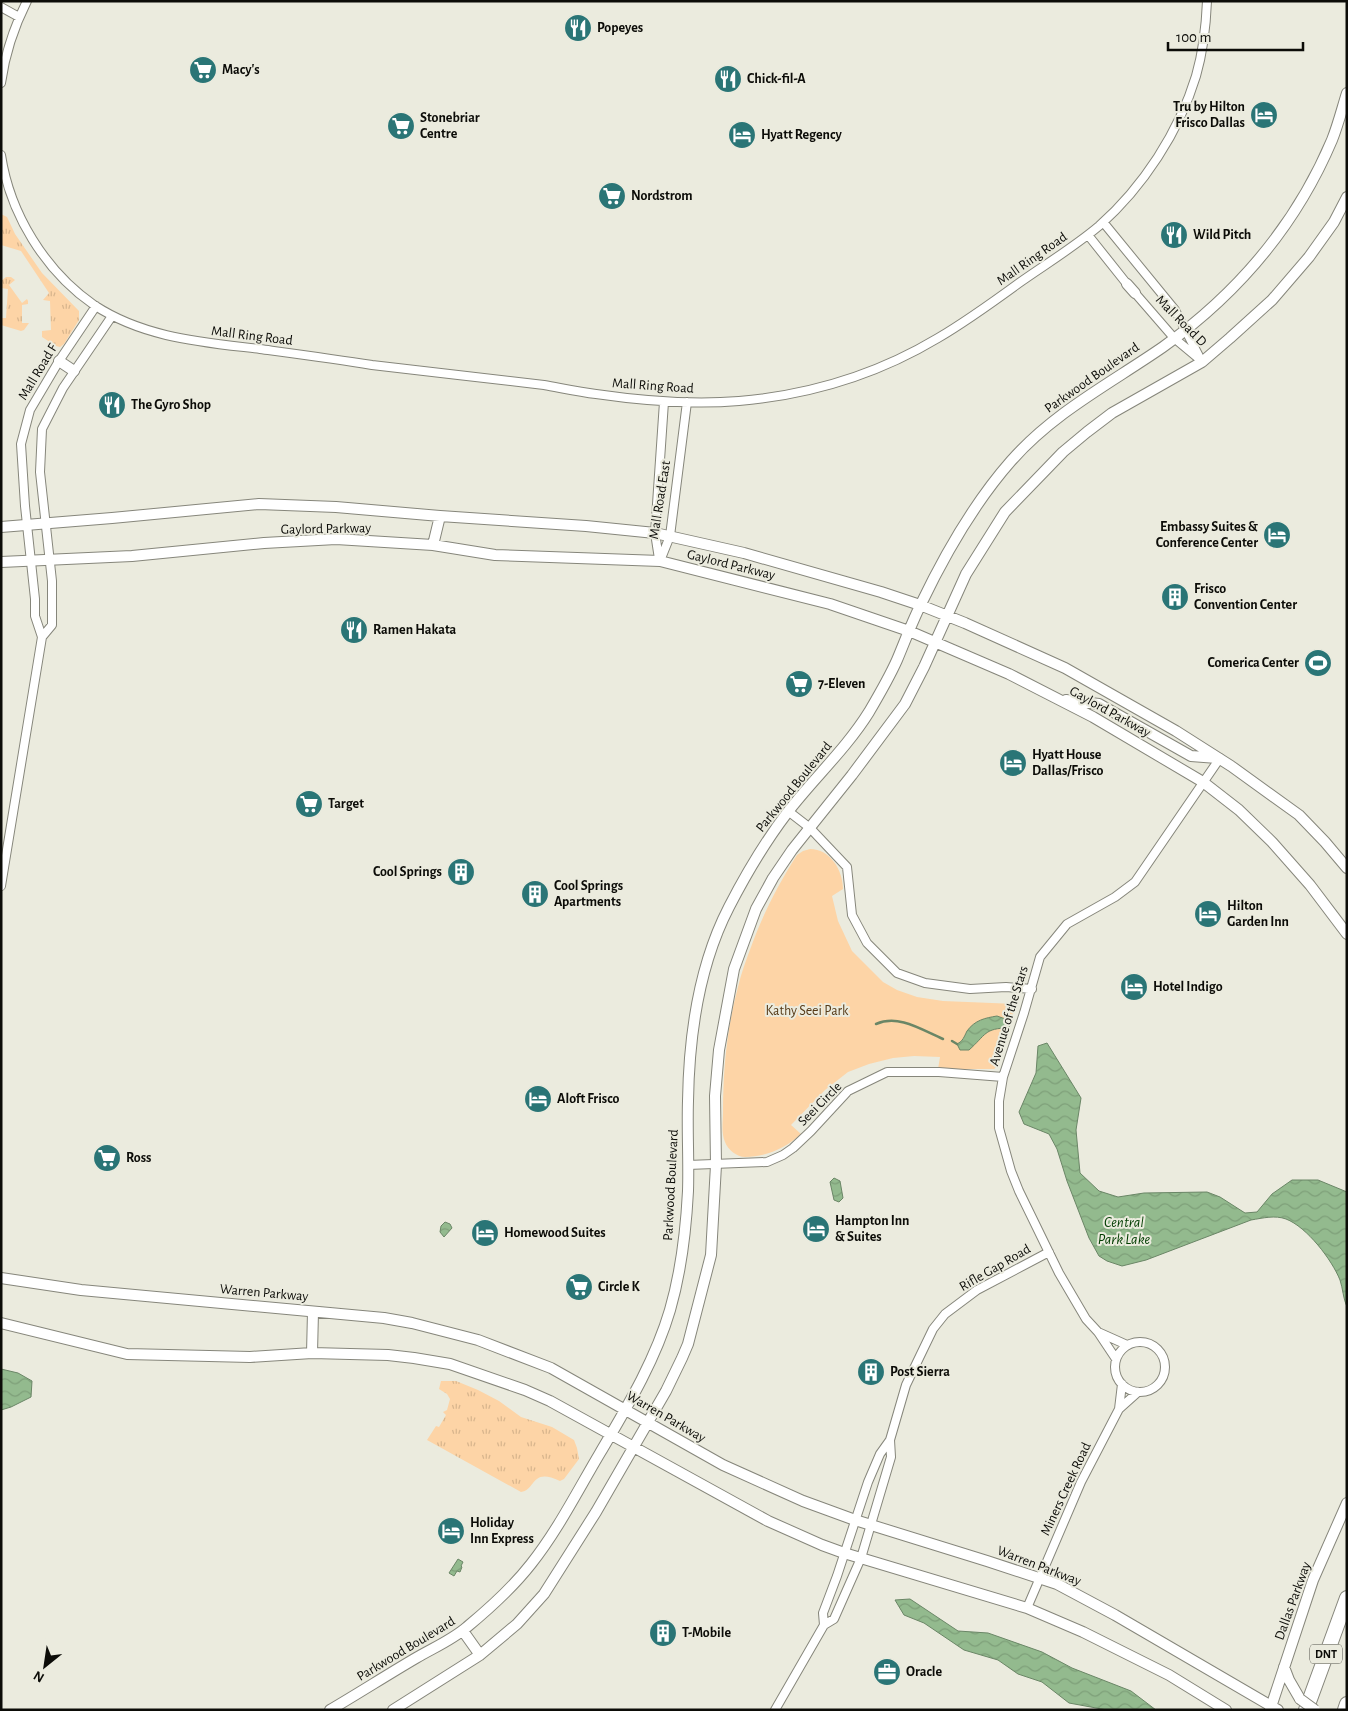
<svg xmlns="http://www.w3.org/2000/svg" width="1348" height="1711" font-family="'Alegreya Sans',sans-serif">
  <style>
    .grass { fill: url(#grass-tufts) }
    .park { fill: #fdd4a6 }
    .water { fill: url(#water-waves); stroke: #6a8666 }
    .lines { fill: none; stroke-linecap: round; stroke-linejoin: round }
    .stream { stroke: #6a8666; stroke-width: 2.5 }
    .street-casing { stroke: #86867b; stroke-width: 10 }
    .secondary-casing { stroke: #86867b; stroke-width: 12 }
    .highway-casing { stroke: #86867b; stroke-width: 16 }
    .street { stroke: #fff; stroke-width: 8 }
    .secondary { stroke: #fff; stroke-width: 10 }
    .highway { stroke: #fff; stroke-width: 14 }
    .secondary-bridge-casing { stroke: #86867b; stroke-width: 12; stroke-linecap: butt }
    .secondary-bridge { stroke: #fff; stroke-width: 10 }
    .labels { text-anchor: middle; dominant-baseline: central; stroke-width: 4; stroke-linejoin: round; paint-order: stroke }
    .shield { fill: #ebebde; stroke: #4f4f48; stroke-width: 1 }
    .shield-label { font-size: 12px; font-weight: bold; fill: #0c0c08 }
    .poi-label { font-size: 14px; font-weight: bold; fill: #0c0c08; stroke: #ebebde; text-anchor: start }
    .street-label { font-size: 14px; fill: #0c0c08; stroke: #ebebde }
    .park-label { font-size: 14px; fill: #563a17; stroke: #ebebde }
    .water-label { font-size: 15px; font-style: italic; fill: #013d00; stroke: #ebebde }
  </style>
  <defs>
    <pattern id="grass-tufts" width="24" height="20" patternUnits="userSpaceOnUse" patternTransform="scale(1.25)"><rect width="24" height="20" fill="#fdd4a6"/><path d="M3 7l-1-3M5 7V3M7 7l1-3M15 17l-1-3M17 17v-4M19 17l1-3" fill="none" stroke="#d8b58d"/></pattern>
    <pattern id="water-waves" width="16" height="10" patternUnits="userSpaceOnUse" patternTransform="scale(1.25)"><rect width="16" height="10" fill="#93ba8e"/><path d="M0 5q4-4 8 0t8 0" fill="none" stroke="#7e9f79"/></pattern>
  </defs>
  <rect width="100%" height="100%" fill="#ebebde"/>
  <path class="grass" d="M1,214L7,217L15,234L42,273L79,311V320L64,344L60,347L56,346L42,337V331L51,330L50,301L43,300L49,293L21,251L1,245Z
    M6,277H11L15,280L9,285L22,303L27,299L28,301V304L22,305V323H29L24,330L21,331L1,325V318H6L8,289L1,288V281Z
    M441,1381H456L478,1390L499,1401L521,1417L552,1427L574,1440L577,1448L579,1459L564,1479L560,1481C531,1467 536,1490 521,1492L427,1440L436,1426L439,1427L446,1415L443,1412L447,1410L450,1399L447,1394L439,1389Z"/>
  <path class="park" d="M810,849C830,849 843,870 843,889L832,896L838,921L852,951L883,982L897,990L917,997L943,1001L1016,1004L998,1066L994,1069H938L940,1057L914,1056L893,1058L869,1064L848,1072L825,1090L791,1125L801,1134C786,1148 766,1157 745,1157C737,1157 728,1150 725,1142C721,1133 723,1121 723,1112C723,1070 727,1027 738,987C741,974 746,960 751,947C762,916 779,883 797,855L803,851Z"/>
  <path class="water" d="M997,1016L1011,1021L1009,1028C984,1028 986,1035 969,1050H960L957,1044C963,1041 964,1037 967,1031C975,1020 985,1018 997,1016Z
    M1047,1043L1081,1098L1076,1130L1080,1173L1099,1191L1118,1197L1144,1193L1207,1192L1220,1197L1245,1213L1257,1212L1272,1194L1292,1180H1318L1347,1192V1307C1343,1298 1343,1289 1340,1280C1332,1260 1307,1227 1286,1219C1275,1215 1263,1218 1251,1220L1146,1260L1122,1266L1107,1261L1099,1256L1089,1238L1067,1181L1057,1149L1049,1134L1024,1124L1019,1112L1036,1073L1038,1046Z
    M834,1178L840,1181L843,1198L839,1202L834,1200L830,1182Z
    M445,1222L450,1224L452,1228L444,1237L440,1232L441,1226Z
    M1,1369L18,1373L32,1381L31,1397L11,1407L1,1410Z
    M458,1559L463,1562L461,1566L462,1567L460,1572L457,1571L454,1576L449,1573Z
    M910,1599L958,1631L988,1633L1042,1652L1072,1668L1131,1691L1156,1710H1107L1069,1703L1042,1682L1018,1674L998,1660L964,1650L924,1623L904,1615L895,1600Z"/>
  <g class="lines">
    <path class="stream" d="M876,1024C899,1014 922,1030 943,1039
      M952,1041L957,1044"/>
    <g class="street-casing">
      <path id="street" d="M1,7L19,17
        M1,83C5,54 14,27 27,1
        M1,155C10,214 45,271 94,305C144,338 202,342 260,349C297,354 335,359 372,365C429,372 487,378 544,385C561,388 579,392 596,394C644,401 691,405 739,401C809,395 878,374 938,338C967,321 993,302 1019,283C1046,264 1074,247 1099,226C1143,187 1179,132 1196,76C1203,52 1206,26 1207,1
        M1103,222L1175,310L1202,362
        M1088,235L1127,284
        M1135,293L1174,338L1198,358
        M659,559L655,533L664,402
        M660,561L670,536L687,402
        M42,637L52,625V581L40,472L42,429L63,388L112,316
        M788,811L810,828L847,867L852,915L867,943L897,973L925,983L970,989L1006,987L1032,989
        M1,886L42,637L35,616V599L25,506L21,444L30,410L59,361L96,306
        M688,1165L767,1162L783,1155L793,1148L811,1131L848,1091L887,1072H939L1003,1077
        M1098,1332L1127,1345
        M1115 1367a25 25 0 1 1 50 0a25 25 0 1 1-50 0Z
        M1116,1359L1098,1332L1086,1319L1059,1273L1019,1191L1011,1171L999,1128V1101L1003,1077L1024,1013L1040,957L1067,924L1115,897L1135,882L1220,758
        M1119,1409L1122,1384
        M1027,1608L1081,1482L1119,1409L1138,1392
        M824,1625L823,1613L837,1576L868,1482L880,1454L890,1440L906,1385L933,1329L945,1314L977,1290L1049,1252
        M775,1710L824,1625L834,1619L861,1558L891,1457L890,1440"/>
    </g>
    <g class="secondary-casing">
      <path id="secondary" d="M1127,284L1135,293
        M59,361L74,371
        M1,527L112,518L259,504L336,507L440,516L586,526L655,533L744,553L881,592L920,605L965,623L1065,668L1176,731L1231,766L1299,815L1325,842L1347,868
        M433,545L440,516
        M1,562L132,556L264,543L336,539L433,545L495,555L660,561L830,604L909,631L1009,674L1093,717L1203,782L1239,810L1272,842L1310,885L1347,934
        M1066,700L1099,704L1191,756L1217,758
        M1,1278L81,1290L384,1318L412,1323L478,1340L551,1368L723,1465L803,1501L855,1520L987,1561L1057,1584L1115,1615L1278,1710
        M1,1323L127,1354L250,1357L312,1353L388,1355L414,1358L450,1364L525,1390L550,1401L768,1521L822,1545L844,1553L1027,1608L1083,1632L1169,1675L1226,1710
        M312,1353L313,1312
        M463,1631L480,1655
        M1284,1667L1289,1680L1300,1699
        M330,1710C359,1693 387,1675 416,1658C433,1648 452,1640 467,1627C490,1608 513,1587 531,1564C558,1530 578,1490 600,1453C627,1407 655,1361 670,1310C681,1272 686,1230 688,1191C689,1161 687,1131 688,1101C689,1036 699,965 729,907C746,874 765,842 787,813C813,779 846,749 869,712C879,695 889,678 897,660C905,641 912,622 921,604C945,554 974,503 1011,461C1054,412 1111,383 1163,347C1237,294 1296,225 1332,140C1338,125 1342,109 1347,93
        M393,1710L480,1655L517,1624L544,1594L596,1512L666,1391L682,1358L688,1344L711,1255L716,1165L715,1096L719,1050L734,969L756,909L773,878L792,850L852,775L905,704L924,667L966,574L1005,512L1063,452L1087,432L1112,413L1202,362L1230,338L1272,300L1309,257L1334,222L1347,197
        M1270,1710L1313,1580L1347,1503"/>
    </g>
    <g class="highway-casing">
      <path id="highway" d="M1306,1710L1347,1598
        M1345,1710L1347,1704"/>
    </g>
    <use href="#street" class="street"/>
    <use href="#secondary" class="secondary"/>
    <use href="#highway" class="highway"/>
    <g class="secondary-bridge-casing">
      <path id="secondary-bridge" d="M1300,1699L1315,1710"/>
    </g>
    <use href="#secondary-bridge" class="secondary-bridge"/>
  </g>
  <defs>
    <g id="restaurant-disc" transform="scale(1.4375)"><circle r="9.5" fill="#2a7576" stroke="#ebebde"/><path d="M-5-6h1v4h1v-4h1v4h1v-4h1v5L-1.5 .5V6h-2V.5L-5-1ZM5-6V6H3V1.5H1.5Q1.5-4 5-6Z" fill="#fff"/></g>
    <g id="supermarket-disc" transform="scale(1.4375)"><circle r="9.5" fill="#2a7576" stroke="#ebebde"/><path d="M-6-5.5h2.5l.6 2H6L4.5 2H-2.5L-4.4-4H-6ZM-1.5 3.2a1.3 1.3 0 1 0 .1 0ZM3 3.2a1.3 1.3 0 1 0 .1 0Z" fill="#fff"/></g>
    <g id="hotel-disc" transform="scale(1.4375)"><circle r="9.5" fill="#2a7576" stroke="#ebebde"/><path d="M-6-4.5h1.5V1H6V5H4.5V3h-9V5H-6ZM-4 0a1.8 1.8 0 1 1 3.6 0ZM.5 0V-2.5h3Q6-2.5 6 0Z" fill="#fff"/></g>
    <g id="building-disc" transform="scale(1.4375)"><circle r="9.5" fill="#2a7576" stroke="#ebebde"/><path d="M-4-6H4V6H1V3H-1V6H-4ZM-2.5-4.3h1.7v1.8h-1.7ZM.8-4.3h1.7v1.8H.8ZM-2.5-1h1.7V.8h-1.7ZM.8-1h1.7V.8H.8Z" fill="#fff"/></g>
    <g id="stadium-disc" transform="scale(1.4375)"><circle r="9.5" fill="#2a7576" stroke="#ebebde"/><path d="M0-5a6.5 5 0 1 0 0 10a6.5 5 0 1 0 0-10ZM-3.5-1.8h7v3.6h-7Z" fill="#fff"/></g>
    <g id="office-disc" transform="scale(1.4375)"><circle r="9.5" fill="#2a7576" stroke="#ebebde"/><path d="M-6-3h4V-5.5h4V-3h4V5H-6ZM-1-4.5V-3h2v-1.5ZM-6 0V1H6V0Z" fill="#fff"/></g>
  </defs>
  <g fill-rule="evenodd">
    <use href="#restaurant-disc" x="578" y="28"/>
    <use href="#supermarket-disc" x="203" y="70"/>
    <use href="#restaurant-disc" x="728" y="79"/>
    <use href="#hotel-disc" x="1264" y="115"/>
    <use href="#supermarket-disc" x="401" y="126"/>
    <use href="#hotel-disc" x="742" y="135"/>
    <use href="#supermarket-disc" x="612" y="196"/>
    <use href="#restaurant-disc" x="1174" y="235"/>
    <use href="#restaurant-disc" x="112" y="405"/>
    <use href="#hotel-disc" x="1277" y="535"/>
    <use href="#building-disc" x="1175" y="597"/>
    <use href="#restaurant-disc" x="354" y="630"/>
    <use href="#stadium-disc" x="1318" y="663"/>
    <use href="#supermarket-disc" x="799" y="684"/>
    <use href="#hotel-disc" x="1013" y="763"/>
    <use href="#supermarket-disc" x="309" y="804"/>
    <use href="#building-disc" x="461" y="872"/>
    <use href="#building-disc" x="535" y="894"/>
    <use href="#hotel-disc" x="1208" y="914"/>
    <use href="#hotel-disc" x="1134" y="987"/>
    <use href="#hotel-disc" x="538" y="1099"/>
    <use href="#supermarket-disc" x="107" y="1158"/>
    <use href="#hotel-disc" x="816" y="1229"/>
    <use href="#hotel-disc" x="485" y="1233"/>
    <use href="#supermarket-disc" x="579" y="1287"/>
    <use href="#building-disc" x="871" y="1372"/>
    <use href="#hotel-disc" x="451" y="1531"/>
    <use href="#building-disc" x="663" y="1633"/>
    <use href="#office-disc" x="887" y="1672"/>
  </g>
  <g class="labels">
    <rect class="shield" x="1310" y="1644.5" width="32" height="19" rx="4"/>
    <g class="shield-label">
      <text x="1326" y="1654">DNT</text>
    </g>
    <g class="poi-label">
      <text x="597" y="28">Popeyes</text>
      <text x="222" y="70">Macy's</text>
      <text x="747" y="79">Chick-fil-A</text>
      <text x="1245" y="107" text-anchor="end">Tru by Hilton<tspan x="1245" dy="16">Frisco Dallas</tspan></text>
      <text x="420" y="118">Stonebriar<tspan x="420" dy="16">Centre</tspan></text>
      <text x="761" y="135">Hyatt Regency</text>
      <text x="631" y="196">Nordstrom</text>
      <text x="1193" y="235">Wild Pitch</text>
      <text x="131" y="405">The Gyro Shop</text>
      <text x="1258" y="527" text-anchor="end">Embassy Suites &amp;<tspan x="1258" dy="16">Conference Center</tspan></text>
      <text x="1194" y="589">Frisco<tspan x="1194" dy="16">Convention Center</tspan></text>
      <text x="373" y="630">Ramen Hakata</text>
      <text x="1299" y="663" text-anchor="end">Comerica Center</text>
      <text x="818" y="684">7-Eleven</text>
      <text x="1032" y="755">Hyatt House<tspan x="1032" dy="16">Dallas/Frisco</tspan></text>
      <text x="328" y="804">Target</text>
      <text x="442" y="872" text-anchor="end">Cool Springs</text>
      <text x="554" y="886">Cool Springs<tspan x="554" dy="16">Apartments</tspan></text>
      <text x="1227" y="906">Hilton<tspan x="1227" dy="16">Garden Inn</tspan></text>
      <text x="1153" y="987">Hotel Indigo</text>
      <text x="557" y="1099">Aloft Frisco</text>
      <text x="126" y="1158">Ross</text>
      <text x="835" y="1221">Hampton Inn<tspan x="835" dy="16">&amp; Suites</tspan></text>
      <text x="504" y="1233">Homewood Suites</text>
      <text x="598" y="1287">Circle K</text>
      <text x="890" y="1372">Post Sierra</text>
      <text x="470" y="1523">Holiday<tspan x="470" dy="16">Inn Express</tspan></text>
      <text x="682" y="1633">T-Mobile</text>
      <text x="906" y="1672">Oracle</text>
    </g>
    <g class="street-label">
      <text transform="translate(1032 259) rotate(-35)">Mall Ring Road</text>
      <text transform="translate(1181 321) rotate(45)">Mall Road D</text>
      <text transform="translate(252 336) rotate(7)">Mall Ring Road</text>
      <text transform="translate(38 372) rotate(-59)">Mall Road F</text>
      <text transform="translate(1092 378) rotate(-35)">Parkwood Boulevard</text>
      <text transform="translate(653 386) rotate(4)">Mall Ring Road</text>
      <text transform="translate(660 500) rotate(-81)">Mall Road East</text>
      <text transform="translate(326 529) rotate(-1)">Gaylord Parkway</text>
      <text transform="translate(731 565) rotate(14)">Gaylord Parkway</text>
      <text transform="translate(1110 712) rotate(29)">Gaylord Parkway</text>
      <text transform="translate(794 787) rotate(-51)">Parkwood Boulevard</text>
      <text transform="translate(1009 1016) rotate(-73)">Avenue of the Stars</text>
      <text transform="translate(820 1104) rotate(-45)">Seei Circle</text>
      <text transform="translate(671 1185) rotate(-87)">Parkwood Boulevard</text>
      <text transform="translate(995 1268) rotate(-30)">Rifle Gap Road</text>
      <text transform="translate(264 1293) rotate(5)">Warren Parkway</text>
      <text transform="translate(666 1417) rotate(30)">Warren Parkway</text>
      <text transform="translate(1066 1489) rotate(-65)">Miners Creek Road</text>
      <text transform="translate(1039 1566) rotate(21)">Warren Parkway</text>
      <text transform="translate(1293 1601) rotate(-70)">Dallas Parkway</text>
      <text transform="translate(406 1649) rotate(-31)">Parkwood Boulevard</text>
    </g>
    <g class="park-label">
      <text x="807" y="1011">Kathy Seei Park</text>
    </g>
    <g class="water-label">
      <text x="1124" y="1222">Central<tspan x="1124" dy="17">Park Lake</tspan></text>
    </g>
  </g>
  <rect width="1348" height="1711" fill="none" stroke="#0c0c08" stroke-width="5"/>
  <g transform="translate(45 1666) rotate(210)" stroke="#ebebde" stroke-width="4" paint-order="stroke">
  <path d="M0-4L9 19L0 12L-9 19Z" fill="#0c0c08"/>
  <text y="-8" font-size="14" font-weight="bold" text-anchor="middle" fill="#0c0c08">N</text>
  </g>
  <path d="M1168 42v8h135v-8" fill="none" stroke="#0c0c08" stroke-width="2.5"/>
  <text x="1176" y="42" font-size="15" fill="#0c0c08" stroke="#ebebde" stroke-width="4" paint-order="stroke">100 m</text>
</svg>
